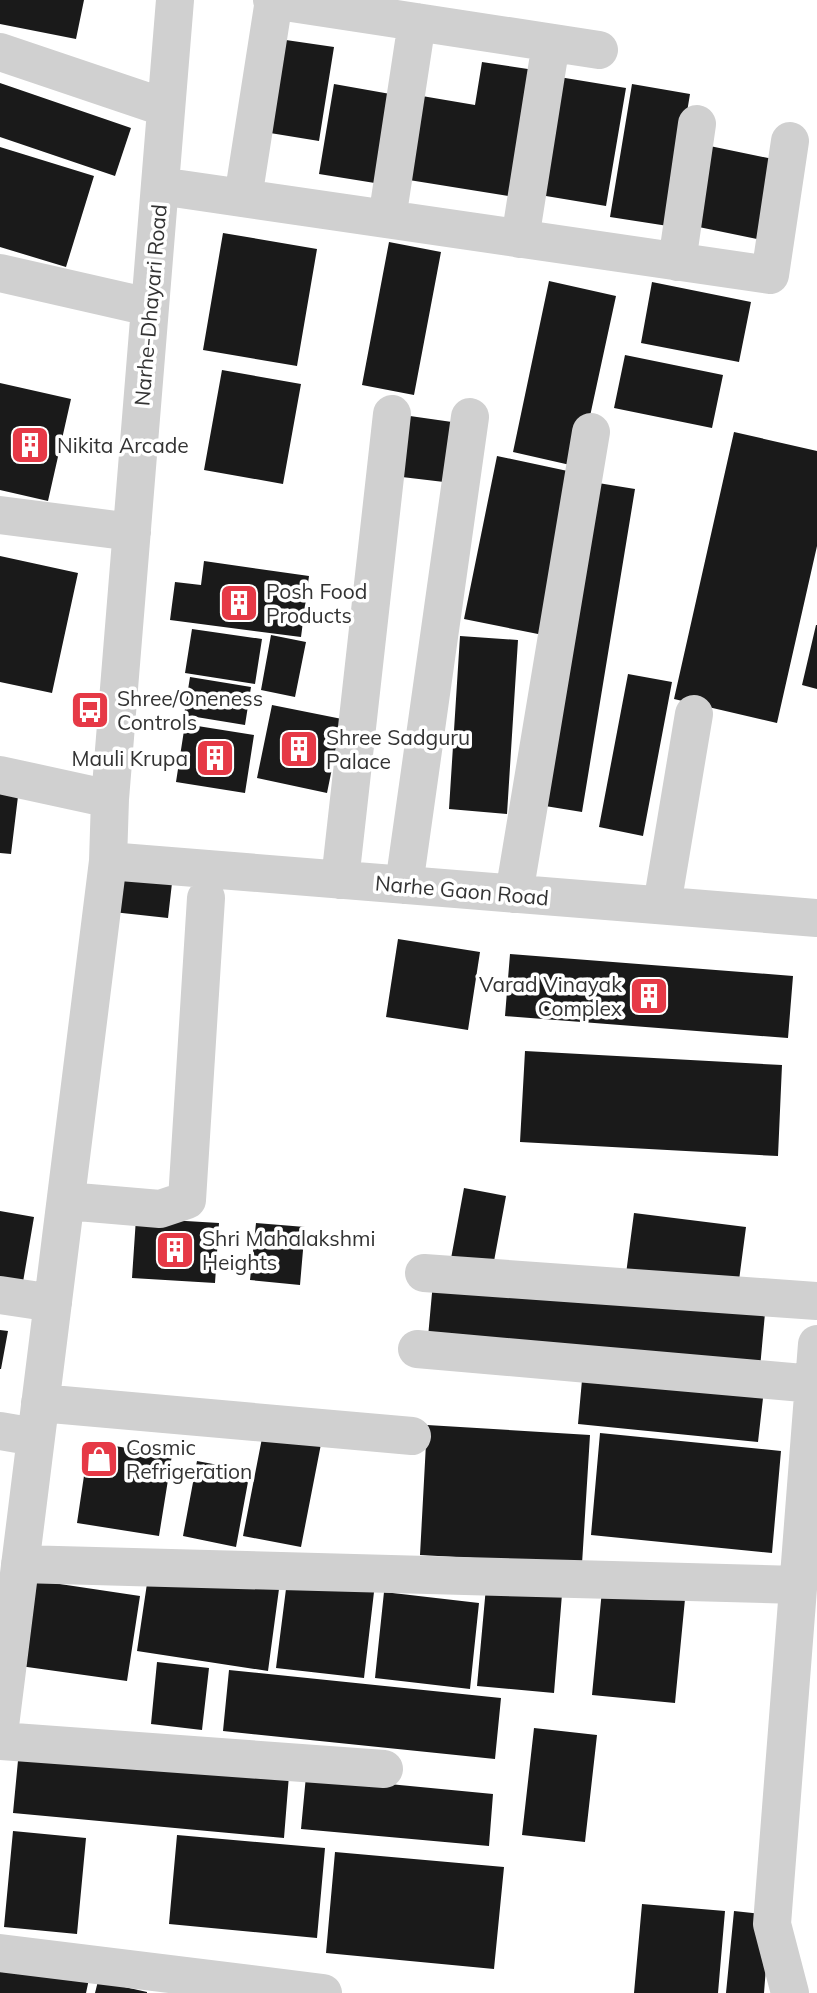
<svg xmlns="http://www.w3.org/2000/svg" width="817" height="1993" font-family="Mulish,sans-serif">
  <style>
    .building { fill: #1a1a1a }
    .lines { fill: none; stroke-linecap: round; stroke-linejoin: round }
    .minor { stroke: #d0d0d0; stroke-width: 38 }
    .labels { text-anchor: middle; dominant-baseline: central; stroke-width: 7; stroke-linejoin: round; paint-order: stroke }
    .street-label { font-size: 21px; fill: #333; stroke: #fff }
    .poi-label { font-size: 21px; fill: #333; stroke: #fff; text-anchor: start }
  </style>
  <rect width="100%" height="100%" fill="#fff"/>
  <path class="building" d="M0,0H84L76,39L0,24Z
    M279,39L334,47L319,141L264,132Z
    M482,62L541,71L521,198L409,180L422,96L475,105Z
    M553,76L626,88L606,206L534,194Z
    M0,83L131,128L115,176L0,137Z
    M334,84L396,95L381,184L319,174Z
    M632,84L690,94L668,226L610,217Z
    M705,145L773,159L757,239L689,225Z
    M0,147L94,176L66,267L0,247Z
    M223,233L317,249L297,366L203,350Z
    M389,242L441,252L414,395L362,385Z
    M549,281L616,296L579,467L513,452Z
    M652,282L751,302L739,362L641,343Z
    M625,355L723,375L712,428L614,408Z
    M222,370L301,384L283,484L204,470Z
    M0,383L71,399L48,501L0,490Z
    M410,416L452,422L444,482L402,477Z
    M734,432L817,451V546L777,723L674,699Z
    M497,456L577,473L543,635L464,619Z
    M592,482L635,489L582,812L539,805Z
    M0,556L78,573L52,693L0,682Z
    M204,561L309,576L301,637L170,620L175,582L201,585Z
    M816,625H817V689L802,685Z
    M192,629L262,639L255,684L185,673Z
    M271,635L306,642L295,697L261,690Z
    M460,636L518,640L507,814L449,809Z
    M628,674L672,682L643,836L599,827Z
    M190,677L251,687L245,725L184,715Z
    M272,705L342,719L327,793L257,778Z
    M185,724L254,735L245,793L176,782Z
    M0,785L19,788L11,854L0,853Z
    M117,877L172,883L168,918L113,912Z
    M398,939L480,952L468,1030L386,1017Z
    M510,954L793,976L788,1038L505,1016Z
    M525,1051L782,1065L778,1156L520,1142Z
    M464,1188L506,1196L492,1272L450,1264Z
    M0,1211L34,1217L23,1282L0,1278Z
    M634,1213L746,1227L738,1288L626,1274Z
    M136,1218L219,1223L215,1283L132,1278Z
    M256,1223L305,1227L300,1285L250,1280Z
    M433,1282L765,1313L760,1368L428,1337Z
    M0,1330L8,1331L1,1369H0Z
    M582,1380L763,1398L758,1442L578,1424Z
    M427,1425L590,1435L582,1564L420,1555Z
    M263,1433L321,1444L301,1547L243,1536Z
    M600,1433L781,1451L772,1553L591,1535Z
    M89,1442L172,1455L159,1536L77,1523Z
    M197,1461L250,1471L236,1547L183,1536Z
    M149,1570L279,1589L268,1671L137,1651Z
    M33,1580L140,1596L127,1681L20,1666Z
    M287,1581L374,1592L364,1678L276,1668Z
    M486,1587L562,1594L554,1693L477,1686Z
    M602,1590L685,1599L675,1703L592,1695Z
    M384,1592L479,1603L470,1689L375,1678Z
    M157,1662L209,1668L202,1730L151,1724Z
    M229,1670L501,1698L495,1759L223,1731Z
    M534,1728L597,1735L585,1842L522,1835Z
    M19,1750L289,1775L284,1838L13,1813Z
    M306,1776L493,1794L489,1846L301,1829Z
    M13,1831L86,1838L77,1934L4,1927Z
    M177,1835L325,1848L317,1938L169,1924Z
    M335,1852L504,1867L494,1969L326,1953Z
    M642,1904L725,1911L718,1993H634Z
    M734,1911L770,1915L764,1993H726Z
    M0,1967L89,1979L86,1993H0Z
    M98,1981L147,1992V1993H95Z"/>
  <g class="lines">
    <path class="minor" d="M272,0L599,50
      M0,52L166,108
      M160,186L770,275L790,141
      M243,198L274,0
      M387,219L417,22
      M520,239L551,43
      M677,262L697,124
      M0,273L149,307
      M0,515L132,532
      M0,775L110,799
      M108,861L817,918
      M340,880L392,414
      M404,885L470,417
      M514,894L591,432
      M662,905L694,714
      M66,1201L160,1209L187,1200L206,898
      M424,1273L817,1301
      M0,1295L53,1303
      M417,1349L814,1384
      M40,1403L412,1436
      M0,1431L35,1437
      M20,1564L798,1585
      M0,1726L108,861L110,799L175,0
      M0,1741L384,1769
      M0,1953L323,1993
      M790,1993L772,1924L817,1344"/>
  </g>
  <defs>
    <g id="building-square" transform="scale(2.0125)"><rect x="-9" y="-9" width="18" height="18" rx="4" fill="#e63946" stroke="#fff"/><path d="M-4-6H4V6H1V3H-1V6H-4ZM-2.5-4.3h1.7v1.8h-1.7ZM.8-4.3h1.7v1.8H.8ZM-2.5-1h1.7V.8h-1.7ZM.8-1h1.7V.8H.8Z" fill="#fff"/></g>
    <g id="bus-square" transform="scale(2.0125)"><rect x="-9" y="-9" width="18" height="18" rx="4" fill="#e63946" stroke="#fff"/><path d="M-5-6H5V4H4V6H2V4H-2V6H-4V4H-5ZM-3.5-4V0h7V-4ZM-3.5 1.2v1.5H-2V1.2ZM2 1.2v1.5H3.5V1.2Z" fill="#fff"/></g>
    <g id="shop-square" transform="scale(2.0125)"><rect x="-9" y="-9" width="18" height="18" rx="4" fill="#e63946" stroke="#fff"/><path d="M-5-2.5h2.3a2.7 3.5 0 0 1 5.4 0H5L5.5 6h-11ZM-1.5-2.5h3a1.5 2.3 0 0 0-3 0Z" fill="#fff"/></g>
  </defs>
  <g fill-rule="evenodd">
    <use href="#building-square" x="30" y="445"/>
    <use href="#building-square" x="239" y="603"/>
    <use href="#bus-square" x="90" y="710"/>
    <use href="#building-square" x="299" y="749"/>
    <use href="#building-square" x="215" y="758"/>
    <use href="#building-square" x="649" y="996"/>
    <use href="#building-square" x="175" y="1250"/>
    <use href="#shop-square" x="99" y="1459"/>
  </g>
  <g class="labels">
    <g class="street-label">
      <text transform="translate(150 305) rotate(-85)">Narhe-Dhayari Road</text>
      <text transform="translate(462 890) rotate(5)">Narhe Gaon Road</text>
    </g>
    <g class="poi-label">
      <text x="57" y="445">Nikita Arcade</text>
      <text x="266" y="591">Posh Food<tspan x="266" dy="24">Products</tspan></text>
      <text x="117" y="698">Shree/Oneness<tspan x="117" dy="24">Controls</tspan></text>
      <text x="326" y="737">Shree Sadguru<tspan x="326" dy="24">Palace</tspan></text>
      <text x="188" y="758" text-anchor="end">Mauli Krupa</text>
      <text x="622" y="984" text-anchor="end">Varad Vinayak<tspan x="622" dy="24">Complex</tspan></text>
      <text x="202" y="1238">Shri Mahalakshmi<tspan x="202" dy="24">Heights</tspan></text>
      <text x="126" y="1447">Cosmic<tspan x="126" dy="24">Refrigeration</tspan></text>
    </g>
  </g>
</svg>
